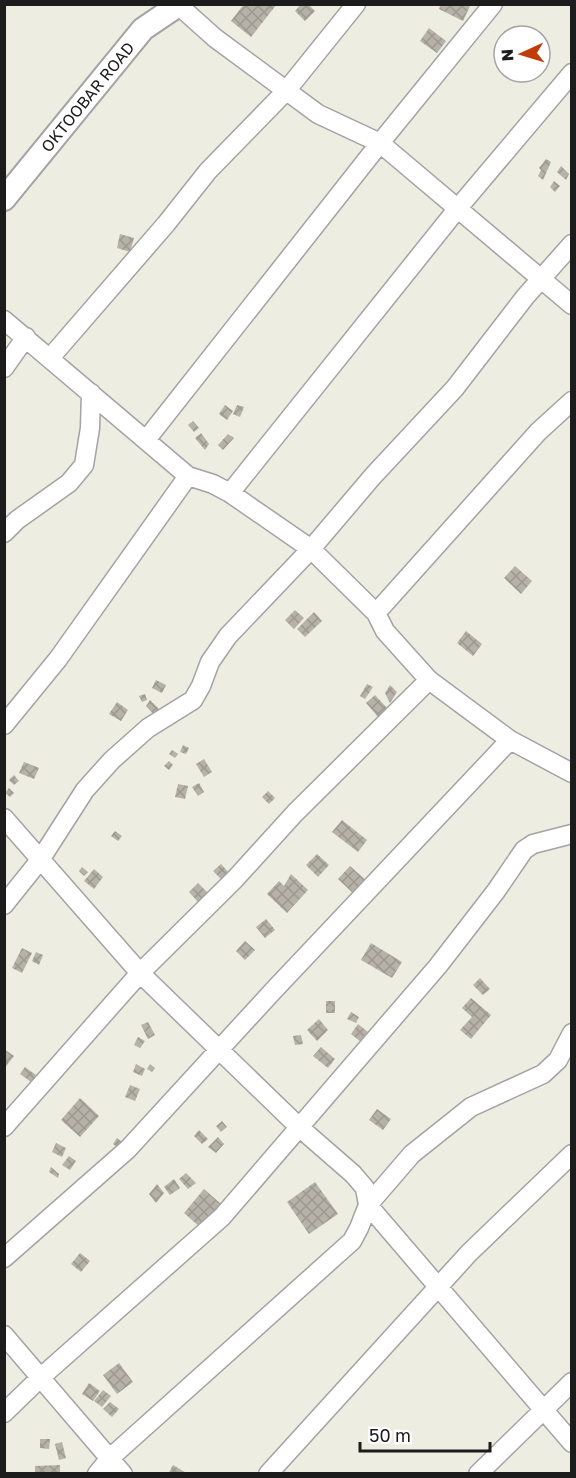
<svg xmlns="http://www.w3.org/2000/svg" width="576" height="1478" font-family="'Golos Text',sans-serif">
  <style>
    .building { fill: url(#building-cross-hatch) }
    .lines { fill: none; stroke-linecap: round; stroke-linejoin: round }
    .minor-casing { stroke: #a3a3a3; stroke-width: 21 }
    .tertiary-casing { stroke: #a3a3a3; stroke-width: 26 }
    .minor { stroke: #fff; stroke-width: 18 }
    .tertiary { stroke: #fff; stroke-width: 22 }
    .labels { text-anchor: middle; dominant-baseline: central; stroke-width: 6; stroke-linejoin: round; paint-order: stroke }
    .street-label { font-size: 16px; fill: #1c1c1c; stroke: #fff }
  </style>
  <defs>
    <pattern id="building-cross-hatch" width="8" height="8" patternUnits="userSpaceOnUse" patternTransform="scale(1.5)"><rect width="8" height="8" fill="#b7b2a8"/><path d="M0 0l8 8M0 8l8-8" fill="none" stroke="#9d9890"/></pattern>
  </defs>
  <rect width="100%" height="100%" fill="#edede2"/>
  <path class="building" d="M244,4H277L251,37L231,21Z
    M301,4H308L315,11L305,21L295,11Z
    M441,4H471L463,21L439,9Z
    M429,28L446,41L437,53L420,41Z
    M546,159L551,162L543,180L538,176L541,170L539,168Z
    M561,166L569,174L566,180L557,172Z
    M554,181L560,186L555,192L550,187Z
    M120,234L134,238L130,252L117,248Z
    M225,405L233,411L227,420L219,414Z
    M237,405L244,407L240,417L233,414Z
    M193,421L199,428L194,432L188,425Z
    M201,433L209,444L205,450L195,438Z
    M228,434L234,438L223,450L218,445Z
    M515,566L532,581L521,594L504,578Z
    M295,610L304,618L294,629L285,620Z
    M314,612L322,621L305,637L297,629Z
    M466,631L482,644L473,656L457,643Z
    M156,680L166,685L162,693L152,688Z
    M367,684L373,687L365,699L360,696Z
    M390,685L397,692L390,703L385,693Z
    M145,694L147,700L142,702L139,696Z
    M375,695L388,709L379,718L366,703Z
    M150,700L159,709L154,715L146,706Z
    M117,702L128,710L121,721L109,714Z
    M183,745L189,748L186,754L180,752Z
    M172,750L178,754L175,758L169,754Z
    M204,759L212,772L204,777L196,764Z
    M169,761L173,765L169,770L164,766Z
    M24,762L39,768L34,779L19,773Z
    M14,775L19,781L14,785L9,780Z
    M199,783L204,792L198,796L192,787Z
    M178,784L188,786L185,799L175,797Z
    M9,788L14,793L10,797L5,793Z
    M268,791L275,798L269,804L262,797Z
    M342,820L367,840L358,852L332,832Z
    M115,831L122,836L118,841L111,836Z
    M317,854L329,865L318,877L306,865Z
    M221,864L230,874L223,881L213,871Z
    M350,866L369,883L357,897L338,879Z
    M82,867L88,872L84,876L79,871Z
    M94,869L103,877L94,889L84,881Z
    M291,874L308,890L287,913L267,894L279,881L284,886Z
    M198,883L208,893L198,902L189,892Z
    M266,919L275,930L265,938L256,927Z
    M245,941L255,950L245,960L236,951Z
    M371,943L402,962L392,978L361,960Z
    M22,948L32,953L22,973L12,968Z
    M36,952L43,955L39,965L32,961Z
    M480,978L490,989L483,995L473,985Z
    M471,998L491,1015L471,1039L460,1030L472,1017L462,1008Z
    M326,1001H335V1013H326Z
    M351,1012L359,1017L356,1023L347,1019Z
    M319,1019L328,1030L317,1041L307,1030Z
    M148,1022L155,1035L148,1039L141,1025Z
    M358,1024L368,1032L361,1042L351,1034Z
    M301,1035L303,1044L295,1045L293,1036Z
    M138,1037L145,1041L140,1048L134,1045Z
    M321,1047L335,1059L328,1068L313,1056Z
    M4,1049L14,1056L4,1069Z
    M136,1064L145,1069L142,1076L133,1072Z
    M150,1064L155,1068L152,1072L147,1069Z
    M25,1067L36,1075L31,1082L20,1074Z
    M130,1085L140,1089L135,1101L125,1097Z
    M80,1098L99,1116L80,1137L61,1120Z
    M377,1109L391,1119L383,1130L369,1120Z
    M222,1121L227,1127L221,1132L216,1126Z
    M199,1130L208,1139L202,1144L194,1136Z
    M218,1137L224,1144L216,1153L208,1147Z
    M117,1138L126,1145L122,1151L113,1144Z
    M56,1143L66,1148L62,1157L52,1152Z
    M69,1156L76,1161L70,1170L62,1165Z
    M51,1167L59,1174L58,1178L49,1172Z
    M186,1173L196,1183L188,1189L179,1179Z
    M174,1179L180,1188L170,1195L164,1187Z
    M315,1182L338,1214L309,1234L287,1202Z
    M157,1184L164,1193L156,1203L149,1194Z
    M204,1189L221,1204L201,1228L184,1213Z
    M80,1253L90,1261L81,1272L71,1264Z
    M119,1363L133,1382L117,1394L103,1375Z
    M89,1383L100,1391L93,1401L82,1394Z
    M103,1390L111,1396L102,1407L94,1401Z
    M110,1402L119,1409L112,1417L103,1409Z
    M40,1439H50L49,1449L40,1448Z
    M62,1442L66,1458L59,1460L55,1444Z
    M60,1465V1474H35V1466Z
    M173,1465L188,1474H168Z"/>
  <g class="lines">
    <g class="minor-casing">
      <path id="minor" d="M177,4L215,38L318,114L380,143L572,305
        M4,320L188,476L213,484L230,493L311,549L376,613L385,631L429,680L510,740L273,991L128,1149L4,1258
        M50,358L166,224L208,171L286,91L356,4
        M4,368L26,337
        M146,440L380,143L493,4
        M230,493L458,208L572,73
        M4,533L17,520L69,483L84,465L90,428L91,393
        M376,613L538,432L572,401
        M4,725L58,659L188,476
        M510,740L572,773
        M4,818L140,973L299,1127L353,1174L365,1188L368,1205L572,1443
        M4,905L40,860L85,790L112,760L148,728L193,700L201,686L210,662L228,636L311,549L373,476L455,388L525,297L572,244
        M4,1127L140,973L235,879L295,813L429,680
        M4,1335L123,1474
        M4,1413L40,1378L222,1217L438,966L496,891L524,850L533,844L572,834
        M97,1474L110,1458L352,1241L359,1228L368,1205L412,1154L471,1107L543,1074L558,1060L572,1033
        M268,1474L469,1253L572,1154
        M478,1474L572,1382"/>
    </g>
    <g class="tertiary-casing">
      <g id="tertiary">
        <path id="s1" d="M4,199L143,29L180,4"/>
      </g>
    </g>
    <use href="#minor" class="minor"/>
    <use href="#tertiary" class="tertiary"/>
  </g>
  <g class="labels">
    <g class="street-label">
      <text stroke="none"><textPath href="#s1" startOffset="132">OKTOOBAR ROAD</textPath></text>
    </g>
  </g>
  <rect width="576" height="1478" fill="none" stroke="#1c1c1c" stroke-width="12"/>
  <g transform="translate(522 54) rotate(266)"><circle r="28" fill="#ffffff" stroke="#a4a4a4" stroke-width="1.5"/>
  <path d="M0-4.5L10 22L0 15L-10 22Z" fill="#c13c08"/>
  <text y="-9" font-size="16" font-weight="bold" text-anchor="middle" fill="#1c1c1c">N</text>
  </g>
  <path d="M360 1442v9h130v-9" fill="none" stroke="#1c1c1c" stroke-width="3"/>
  <text x="369" y="1442" font-size="18" fill="#1c1c1c" stroke="#ffffff" stroke-width="4.5" paint-order="stroke">50 m</text>
</svg>
